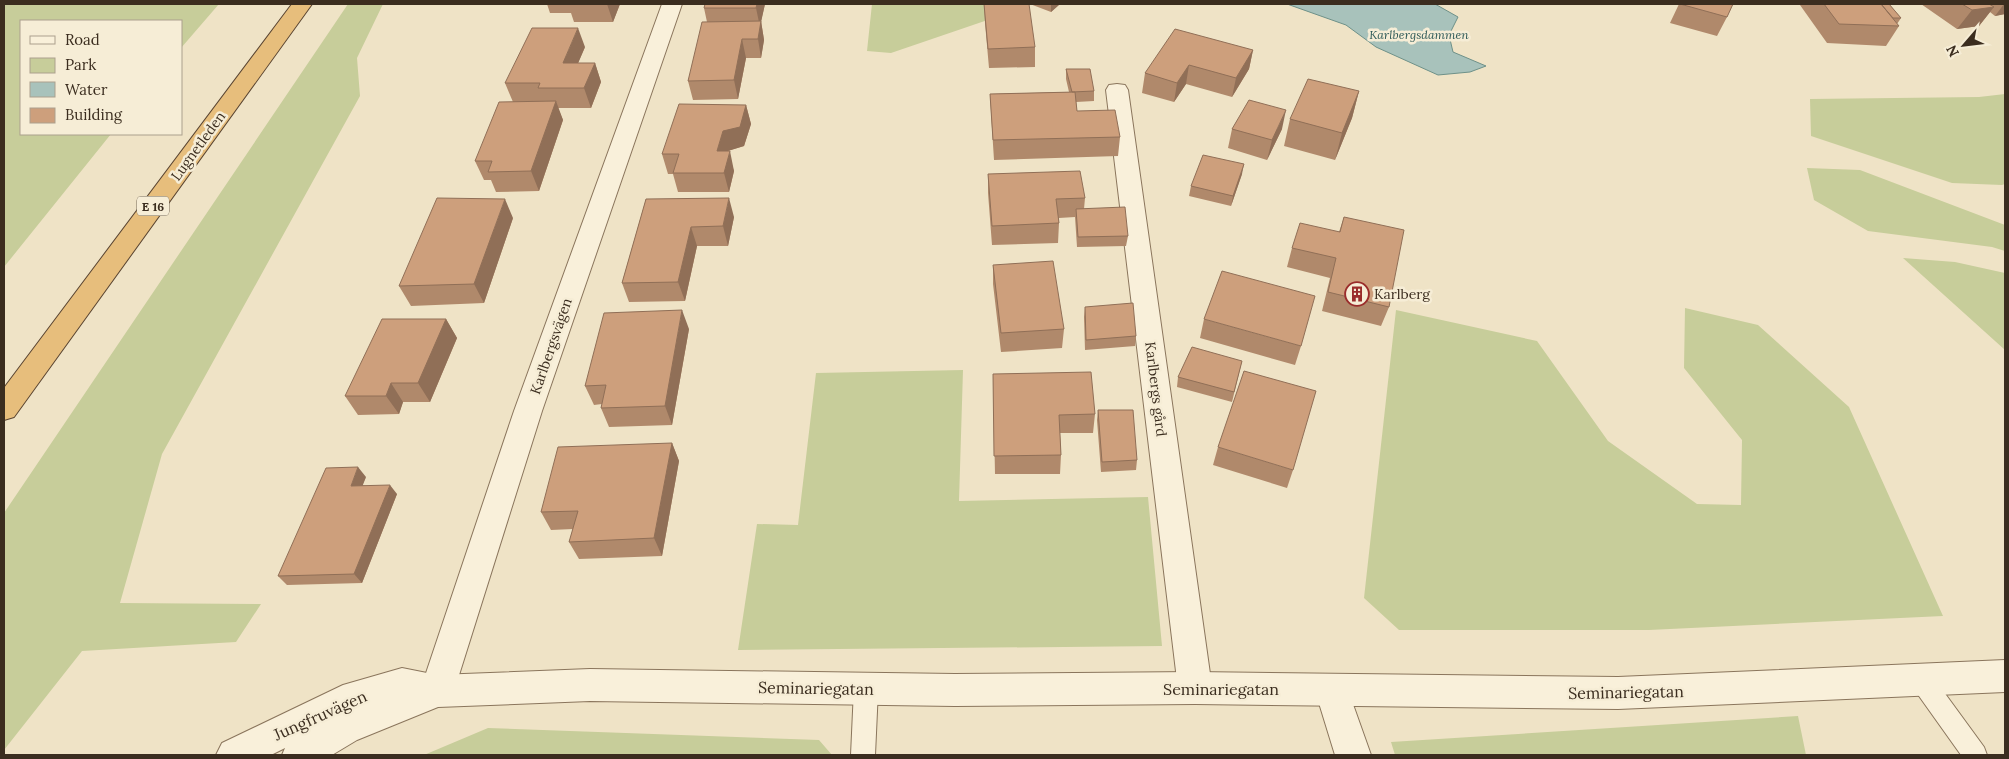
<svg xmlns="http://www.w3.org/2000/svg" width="2009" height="759" font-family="Lora,serif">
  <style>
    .green { fill: #c7cd9a }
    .water { fill: #a8c2bb; stroke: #6e9189 }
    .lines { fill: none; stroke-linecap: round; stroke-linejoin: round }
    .service-casing { stroke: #8a755c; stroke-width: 2 }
    .minor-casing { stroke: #8a755c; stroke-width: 2 }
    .tertiary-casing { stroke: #8a755c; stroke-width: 2 }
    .trunk-casing { stroke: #584330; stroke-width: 2 }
    .service { fill: #f9f0da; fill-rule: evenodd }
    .minor { fill: #f9f0da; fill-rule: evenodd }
    .tertiary { fill: #f9f0da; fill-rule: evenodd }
    .trunk { fill: #e7be7c; fill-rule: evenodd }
    .wall { fill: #b0896b }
    .shaded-wall { fill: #906f57 }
    .building { fill: #cd9f7c; stroke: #906f57 }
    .labels { text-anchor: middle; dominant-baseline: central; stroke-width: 5; stroke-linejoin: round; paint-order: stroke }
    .far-water-label { font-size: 12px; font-style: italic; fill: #2f5a58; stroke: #f6edd6 }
    .shield { fill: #f6edd6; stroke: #736756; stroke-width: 1 }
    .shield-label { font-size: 12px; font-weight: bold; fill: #3b2d1f }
    .street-label { font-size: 14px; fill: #3b2d1f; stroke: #f6edd6 }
    .poi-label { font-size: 14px; fill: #3b2d1f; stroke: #f6edd6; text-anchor: start }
    .near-street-label { font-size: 16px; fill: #3b2d1f; stroke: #f6edd6 }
  </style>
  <rect width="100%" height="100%" fill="#efe3c6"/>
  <path class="green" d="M4,4H219L181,48V21H21V134H111L4,267Z
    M348,4H383L357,58L360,96L162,454L120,603L261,604L236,642L82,651L4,750V513Z
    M872,4H1013L1014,11L891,53L867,51Z
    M2005,94V184L2002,185L1952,183L1811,136L1810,99L1979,97Z
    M1807,168L1860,170L2005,225V251L1992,247L1868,231L1814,200Z
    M1903,258L1955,262L2005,273V350Z
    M1685,308L1758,325L1849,407L1943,616L1649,630H1399L1364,598L1396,310L1537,341L1608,441L1697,504L1741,505L1742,440L1684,368Z
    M963,370L959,501L1148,497L1162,646L738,650L757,524L798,525L816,373Z
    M1798,716L1806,755H1395L1391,742Z
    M488,728L819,740L832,755H424Z"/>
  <path class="water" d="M1287,4H1435L1458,17L1449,35L1453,52L1486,66L1470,72L1438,75L1376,47L1346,25Z"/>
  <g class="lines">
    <g class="service-casing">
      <path id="service" d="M1922,670L1930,673L1984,747L1987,755H1961L1914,689L1910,681L1914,673Z
        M866,678L874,681L878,689L875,755H851L854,689L858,681Z"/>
    </g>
    <g class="minor-casing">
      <path id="minor" d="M662,4H682L542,411L454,691L449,702L437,707L425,702L420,691L514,411Z
        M1117,84L1125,85L1128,90L1212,688L1207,699L1195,704L1183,699L1178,688L1106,90L1109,85Z
        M1332,674L1344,679L1371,755H1335L1315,690L1320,679Z"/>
    </g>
    <g class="tertiary-casing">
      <path id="tertiary" d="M2005,660V692L1618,709L1195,704L955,706L590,701L438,707L357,740L332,755H282L285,748L271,755H216L222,743L343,685L402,668L437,675L590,669L955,674L1195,672L1618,677Z"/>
    </g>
    <g class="trunk-casing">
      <path id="trunk" d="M292,4H312L14,417L4,420V388Z"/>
    </g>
    <use href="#service" class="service"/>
    <use href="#minor" class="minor"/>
    <use href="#tertiary" class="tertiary"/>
    <use href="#trunk" class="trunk"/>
  </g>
  <path class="wall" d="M547,4H620L613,22H574L571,13H550Z
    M765,4L761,21L764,40L761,58H746L738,99L693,100L688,81L707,22L704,8Z
    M984,4L1035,47V67L989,68L985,23Z
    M1030,4H1060L1051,12Z
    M1679,4H1733L1727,17L1717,36L1670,23Z
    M1801,4H1889L1901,18L1897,24L1899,26L1886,46L1827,43L1800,5Z
    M1921,4H2005V14L1995,16L1990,12L1979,26L1957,29Z
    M585,47L578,63H595L601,82L591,108H558L563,120L539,191L496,192L491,180H484L475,161L513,102L505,83Z
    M1253,50L1249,69L1232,97L1186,84L1174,102L1142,93L1145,73Z
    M1066,69L1094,91V101L1076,102L1077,111L1120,137L1118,156L994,160L991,113L990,94L1069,92L1066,79Z
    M1359,91L1352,118L1335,160L1284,146L1290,119Z
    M746,105L751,124L744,146L727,151L734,171L729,192H678L673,174H668L662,154Z
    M1232,129H1282L1267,160L1228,148Z
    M988,174L1085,198L1084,209L1128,236L1126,246L1077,247L1075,217L1059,218V223L1058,243L992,245L988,193Z
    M1242,174L1231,206L1189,196L1191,186Z
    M646,199L734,217L728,246H697L685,301L629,302L622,283Z
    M1344,217L1389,307L1381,326L1322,311L1330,278L1287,267L1292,248L1339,232Z
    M513,218L484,303L411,306L399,286Z
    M993,265L1064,329L1062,348L1001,352L993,284Z
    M1085,307L1136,336L1135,346L1085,350L1084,317Z
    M446,319L457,338L430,402H403L399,414L358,415L345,396Z
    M1204,319L1301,346L1295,365L1200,338Z
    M689,329L672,425L609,427L601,408L602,404L594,405L585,386Z
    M1242,361L1232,402L1177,387L1178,377Z
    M993,374L1095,414L1093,433H1060L1061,455L1060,474H995Z
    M1098,410L1137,460L1136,470L1101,472L1097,420Z
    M672,443L679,461L662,556L579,559L569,542L573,529L551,530L541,512Z
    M1218,447L1293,470L1287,488L1213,465Z
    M366,477L362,485L397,494L362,583L287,585L278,576Z"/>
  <path class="shaded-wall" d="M607,4H620L613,22Z
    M757,4H765L760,27L756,8Z
    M1051,4H1060L1051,12Z
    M1969,4H1992L1989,8L1994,7L1979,26L1957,29L1972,10Z
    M2004,4H2005V14L1995,16Z
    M761,21L764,40L761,58L758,39Z
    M578,28L585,47L570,82L563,63Z
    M742,39L746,58L738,99L734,80Z
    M1253,50L1249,69L1232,97L1236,78Z
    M595,63L601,82L591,108L584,88Z
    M1189,65L1186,84L1174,102L1177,83Z
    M1359,91L1352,118L1335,160L1342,133Z
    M556,101L563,120L539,191L531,171Z
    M746,105L751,124L744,146L728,151L722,170L717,151L723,131Z
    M1286,110L1282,129L1267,160L1272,140Z
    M730,151L734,171L729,192L724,173Z
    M1244,164L1242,174L1231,206L1233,196Z
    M729,198L734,217L728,246L723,226Z
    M505,199L513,218L484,303L474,284Z
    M691,227L697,246L685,301L678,282Z
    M682,310L689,329L672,425L665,406Z
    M446,319L457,338L430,402L418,383Z
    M391,383L403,402L399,414L386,396Z
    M672,443L679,461L662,556L654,538Z
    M358,467L366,477L359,495L351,486Z
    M390,485L397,494L362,583L354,574Z"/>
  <path class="building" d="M705,4H757L756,8H704Z
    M984,4H1029L1035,47L988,49Z
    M1680,4H1733L1727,17Z
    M1824,4H1881L1899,26L1839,24Z
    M1881,4H1889L1901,18H1893Z
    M1962,4H1989L1994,7L1972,10Z
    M761,21L758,39H742L734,80L688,81L702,22Z
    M532,28H578L563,63H595L584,88H538L540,83H505Z
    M1175,29L1253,50L1236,78L1189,65L1177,83L1145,73Z
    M1066,69H1090L1094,91L1072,92Z
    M1308,79L1359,91L1342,133L1290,119Z
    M1075,92L1077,111L1115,110L1120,137L993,140L990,94Z
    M1249,100L1286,110L1272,140L1232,129Z
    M556,101L531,171L488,172L492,161H475L499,102Z
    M679,104L746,105L740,127L723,131L717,151H730L724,173H673L679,154H662Z
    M1203,155L1244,164L1233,196L1191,186Z
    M1080,171L1085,198L1056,199L1059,223L992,226L988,174Z
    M437,198L505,199L474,284L399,286Z
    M729,198L723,226L691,227L678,282L622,283L646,199Z
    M1125,207L1128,236L1078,237L1076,209Z
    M1344,217L1404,230L1389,307L1328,292L1336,258L1292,248L1300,223L1340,232Z
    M1053,261L1064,329L1001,333L993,265Z
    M1222,271L1315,296L1301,346L1204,319Z
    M1133,303L1136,336L1086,340L1085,307Z
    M682,310L665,406L601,408L606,385L585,386L604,313Z
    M382,319H446L418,383H391L386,396H345Z
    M1192,347L1242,361L1234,392L1178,377Z
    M1244,371L1316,391L1293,470L1218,447Z
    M1091,372L1095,414L1059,415L1061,455L994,456L993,374Z
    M1098,410H1133L1137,460L1102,462Z
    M672,443L654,538L569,542L578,511L541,512L558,447Z
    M358,467L351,486L390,485L354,574L278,576L326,468Z"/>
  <defs>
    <g id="building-ring" transform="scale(1.25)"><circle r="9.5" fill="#f6edd6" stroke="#9a2c2b" stroke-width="1.5"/><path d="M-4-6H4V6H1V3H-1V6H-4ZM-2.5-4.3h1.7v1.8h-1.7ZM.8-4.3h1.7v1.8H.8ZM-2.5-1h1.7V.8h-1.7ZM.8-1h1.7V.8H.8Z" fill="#9a2c2b"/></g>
  </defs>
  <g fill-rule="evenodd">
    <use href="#building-ring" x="1357" y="294"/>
  </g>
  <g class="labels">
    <g class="far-water-label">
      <text x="1419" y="34">Karlbergsdammen</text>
    </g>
    <rect class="shield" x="137" y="196.5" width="32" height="19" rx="4"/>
    <g class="shield-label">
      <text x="153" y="206">E 16</text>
    </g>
    <g class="street-label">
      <text transform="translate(198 146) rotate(-54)">Lugnetleden</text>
      <text transform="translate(551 346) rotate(-71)">Karlbergsvägen</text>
      <text transform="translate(1156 389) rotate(83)">Karlbergs gård</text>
    </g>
    <g class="poi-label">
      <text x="1374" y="294">Karlberg</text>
    </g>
    <g class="near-street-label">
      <text transform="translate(816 688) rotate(1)">Seminariegatan</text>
      <text x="1221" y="689">Seminariegatan</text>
      <text transform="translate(1626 692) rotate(-1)">Seminariegatan</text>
      <text transform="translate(320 715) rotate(-24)">Jungfruvägen</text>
    </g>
  </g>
  <rect width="2009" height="759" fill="none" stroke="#3b2d1f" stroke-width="10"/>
  <rect x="20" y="20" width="162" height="115" fill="#f6edd6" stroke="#aba08d"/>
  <rect x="30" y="36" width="25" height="8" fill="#f9f0da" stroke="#aba08d"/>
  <text x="65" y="45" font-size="15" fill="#3b2d1f">Road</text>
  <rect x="30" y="58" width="25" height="15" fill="#c7cd9a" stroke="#aba08d"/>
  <text x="65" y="70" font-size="15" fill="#3b2d1f">Park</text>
  <rect x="30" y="82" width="25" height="15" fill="#a8c2bb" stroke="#aba08d"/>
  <text x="65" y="95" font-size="15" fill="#3b2d1f">Water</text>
  <rect x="30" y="108" width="25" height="15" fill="#cd9f7c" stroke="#aba08d"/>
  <text x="65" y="120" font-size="15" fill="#3b2d1f">Building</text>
  <g transform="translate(1964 45) rotate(242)" stroke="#f6edd6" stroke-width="4" paint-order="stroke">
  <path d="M0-4L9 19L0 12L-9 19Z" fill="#3b2d1f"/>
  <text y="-8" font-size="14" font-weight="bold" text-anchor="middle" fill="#3b2d1f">N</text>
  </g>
</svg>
